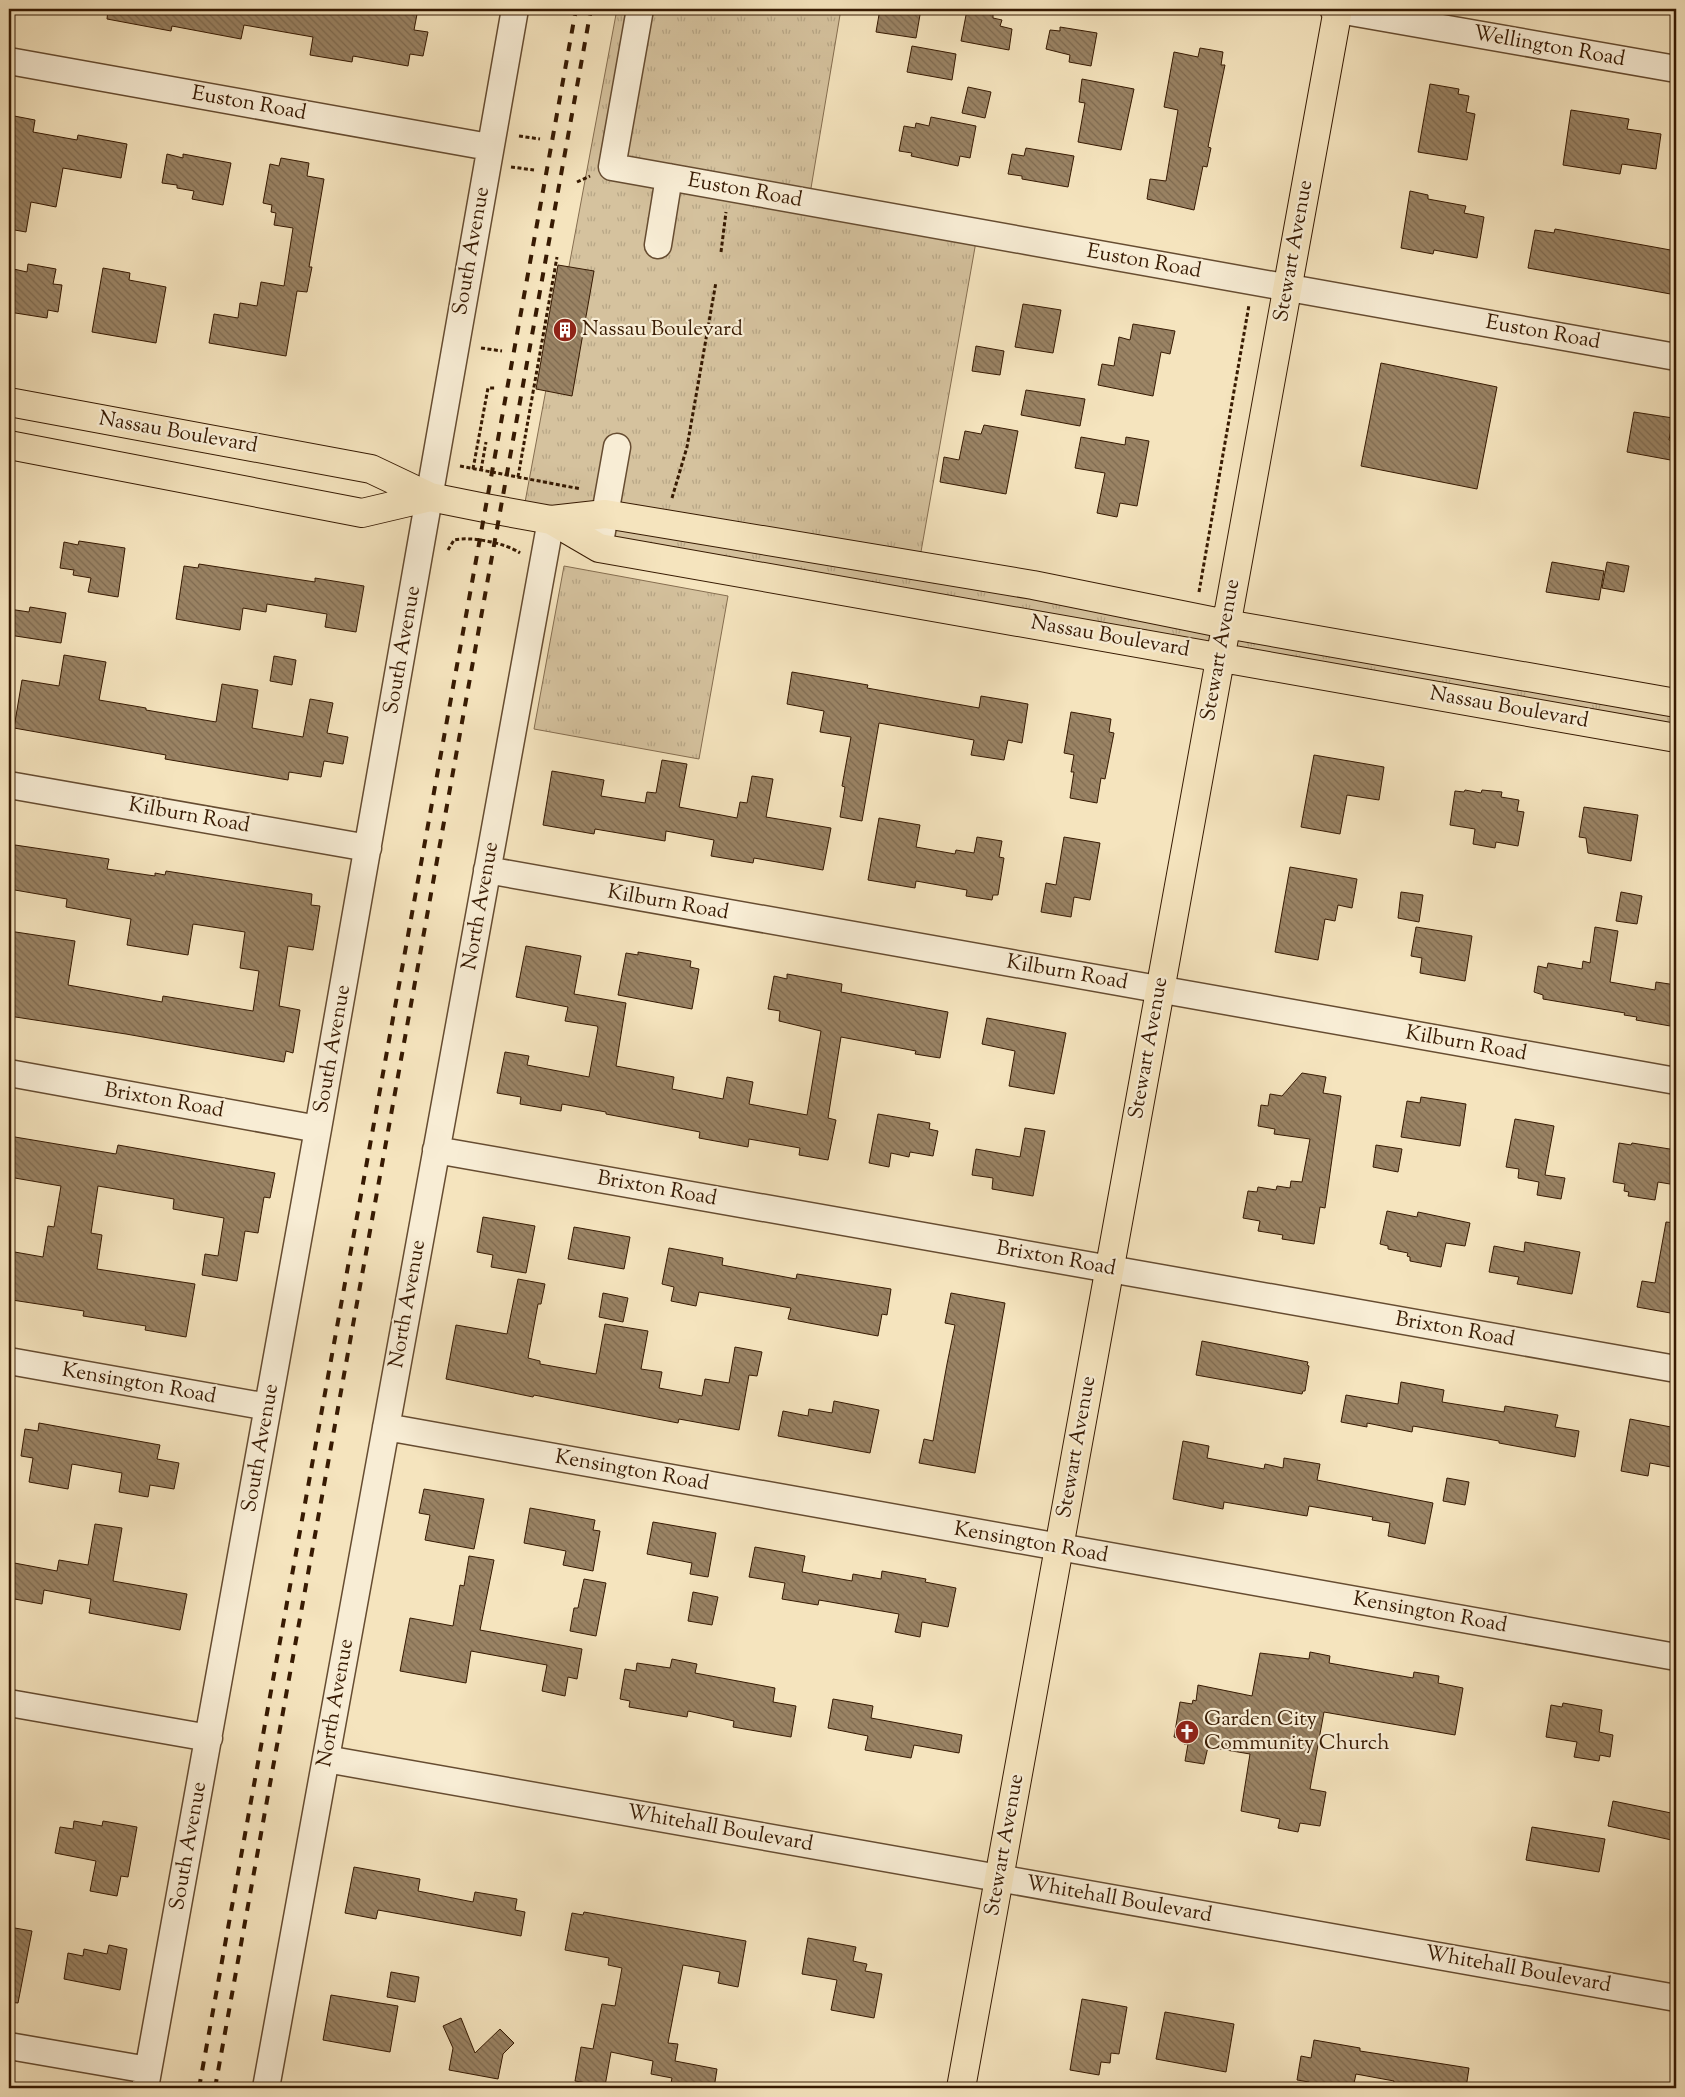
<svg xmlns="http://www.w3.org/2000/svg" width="1685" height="2097" font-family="'Sorts Mill Goudy',serif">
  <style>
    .grass { fill: url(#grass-tufts); stroke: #866e50 }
    .building { fill: url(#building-back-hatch); stroke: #371a02 }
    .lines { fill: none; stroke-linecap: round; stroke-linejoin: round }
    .minor-casing { stroke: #664c31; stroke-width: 29 }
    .major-casing { stroke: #371a02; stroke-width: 30 }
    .path { stroke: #371a02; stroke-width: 3; stroke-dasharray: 4 2.5; stroke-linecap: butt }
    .minor { stroke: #f8edd5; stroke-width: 26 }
    .major { stroke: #f5e4be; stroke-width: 28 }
    .rail { stroke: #371a02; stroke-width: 4; stroke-dasharray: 9 9; stroke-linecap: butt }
    .labels { text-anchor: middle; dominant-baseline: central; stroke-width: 4.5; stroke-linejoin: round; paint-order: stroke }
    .street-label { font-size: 21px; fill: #371a02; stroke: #f8edd5 }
    .poi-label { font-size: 21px; fill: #371a02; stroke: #f8edd5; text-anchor: start }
  </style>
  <defs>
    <pattern id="grass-tufts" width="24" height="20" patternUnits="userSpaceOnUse" patternTransform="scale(1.25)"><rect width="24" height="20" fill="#d5c29e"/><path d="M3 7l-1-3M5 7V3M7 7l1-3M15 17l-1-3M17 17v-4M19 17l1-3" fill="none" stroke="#b7a686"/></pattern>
    <pattern id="building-back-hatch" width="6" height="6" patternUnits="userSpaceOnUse" patternTransform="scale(1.25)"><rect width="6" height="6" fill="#9a8364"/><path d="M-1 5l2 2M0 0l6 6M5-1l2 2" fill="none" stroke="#7e6a50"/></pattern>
  </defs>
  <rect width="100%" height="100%" fill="#f5e4be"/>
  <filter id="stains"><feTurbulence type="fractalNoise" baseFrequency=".004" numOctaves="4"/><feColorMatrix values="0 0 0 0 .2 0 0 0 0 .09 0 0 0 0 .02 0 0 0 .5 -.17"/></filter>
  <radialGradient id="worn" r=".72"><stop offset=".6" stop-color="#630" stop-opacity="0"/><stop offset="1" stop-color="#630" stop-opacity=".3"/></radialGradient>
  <path class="grass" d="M617,9H841L808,206L977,236L919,563L1676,706V739L603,549L523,513Z
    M564,566L728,596L699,759L534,729Z"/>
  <path class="building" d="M108,9H418L414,30L428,32L423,56L410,54L408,66L353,56L352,62L310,55L313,37L244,25L241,39L172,26L171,31L107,19Z
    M880,9H921L916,38L876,32Z
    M967,10L993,14V18L1002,20L1000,26L1012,29L1009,50L961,41Z
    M1060,27L1097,33L1091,66L1069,62L1070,55L1046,49L1050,30L1060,31Z
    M912,46L956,54L952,80L907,72Z
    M1200,48L1223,52L1221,65H1225L1208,147L1211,148L1207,167L1203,166L1194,210L1147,199L1150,179L1166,181L1178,110L1164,107L1174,52L1198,57Z
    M1082,79L1134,89L1121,150L1078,142L1085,103L1079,102Z
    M1430,84L1459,89L1458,94L1469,96L1466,112L1475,114L1467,160L1418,152Z
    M968,87L991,92L985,118L962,113Z
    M1571,110L1629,119L1627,129L1661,134L1656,169L1622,164L1620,174L1563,165Z
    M9,115L35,120L33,132L77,140L78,135L127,144L121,178L63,168L56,207L31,202L26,232L9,229Z
    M931,117L976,126L970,158L960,156L958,166L911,156L912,153L899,151L904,126L915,128L916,123L929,126Z
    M1026,148L1074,156L1068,187L1022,179V176L1008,174L1012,154L1024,156Z
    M167,154L183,158V154L231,163L223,205L192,199L194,191L177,188V185L162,183Z
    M281,158L309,163L307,176L324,179L309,267H312L307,292L297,291L286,356L209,343L214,314L238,318L240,303L257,306L261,282L284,286L293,228L274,225L276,213L271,212L272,205L263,203L270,164L279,166Z
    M1410,191L1428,195V199L1466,206L1464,213L1484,217L1477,258L1434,250L1433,254L1401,248Z
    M1555,229L1676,251V295L1528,268L1535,230L1554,233Z
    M28,264L56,269L53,284L62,285L58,312L48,310L47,318L9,312V268L27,272Z
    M558,265L594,271L572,396L536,389Z
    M103,268L130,273L129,280L166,287L156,343L92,332Z
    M1023,304L1061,310L1053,353L1015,347Z
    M1133,324L1175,331L1170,354L1161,352L1153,396L1098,385L1102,364L1114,366L1119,337L1130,340Z
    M976,346L1004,351L1000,375L972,371Z
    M1381,363L1497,387L1477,489L1361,466Z
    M1026,390L1085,399L1080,426L1021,415Z
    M1634,412L1673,418L1669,440L1676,442V461L1627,452Z
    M984,425L1018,431L1006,494L940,482L944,457L959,460L965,431L981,434Z
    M1081,437L1125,445L1126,437L1149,441L1137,506L1120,503L1117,517L1097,513L1105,473L1075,468Z
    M79,541L125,548L118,597L88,592L91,578L73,575L74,570L60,568L64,542L78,545Z
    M1552,562L1604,571L1599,600L1546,592Z
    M1607,562L1629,566L1624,592L1602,588Z
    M199,564L315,582V578L364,586L356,632L325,627L327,614L267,604L266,612L243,608L240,630L176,619L184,566L198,568Z
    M30,607L66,613L61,643L9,635V609L29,612Z
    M64,655L106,662L99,700L146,708V710L216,722L222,684L258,690L252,728L303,737L310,699L333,703L327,733L348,737L343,764L324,761L321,777L289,772L288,780L165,759L166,755L14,728L22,680L59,686Z
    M274,656L296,660L292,685L270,681Z
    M792,672L868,685L867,688L979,708L981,696L1028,704L1022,743L1008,740L1004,760L971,755L974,740L879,723L862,821L840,817L845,787L842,786L851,737L820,732L824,711L787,704Z
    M1071,712L1111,719L1109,732L1114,733L1105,779L1101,778L1097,803L1070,798L1074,772H1071L1074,755L1064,753Z
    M1314,755L1384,767L1379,800L1347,795L1340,834L1301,827Z
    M662,760L687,764L679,807L737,818L740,802L747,803L752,776L773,779L766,817L831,828L823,870L754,858L753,863L711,856L714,840L666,831L665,841L595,829L594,834L543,825L552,771L604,780L601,796L645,803L647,792L656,793Z
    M1465,790L1481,793L1482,790L1502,792L1501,797L1519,800L1517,811L1524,812L1518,846L1496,842L1495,848L1473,844L1475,829L1450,825L1455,791L1464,792Z
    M1584,807L1638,815L1631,861L1588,853L1586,838L1579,837Z
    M879,818L920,825L916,847L955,854L956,850L974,853L977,837L1002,841L999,857L1004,858L998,895H993L992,900L966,896L967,890L916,881L915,888L868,880Z
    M1064,837L1100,843L1090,900L1074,897L1071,917L1041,912L1046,883L1056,885Z
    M15,845L109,859L107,869L155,876V873L165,875L166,871L312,894L311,905L320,906L313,950L288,946L279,1006L300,1010L293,1053L286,1051L284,1062L126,1034L9,1016V931L75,941L68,985L162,1002L163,996L253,1011L259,971L240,968L245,932L193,924L188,955L127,945L131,919L66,907L67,899L9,889Z
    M1290,867L1357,879L1352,908L1338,905L1335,921L1325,919L1318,960L1275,952Z
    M1401,892L1423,895L1419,922L1398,918Z
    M1621,892L1642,896L1637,924L1616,921Z
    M1416,927L1472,936L1465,981L1420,973L1422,958L1411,956Z
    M1595,927L1618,931L1610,982L1655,990L1656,982L1676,985V1027L1636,1020L1637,1017L1624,1015L1625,1013L1543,999V995L1534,992L1538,966L1547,968L1548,963L1582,969L1583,961L1590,963Z
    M526,946L581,956L574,994L626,1003L616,1066L674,1077L672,1089L723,1099L727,1077L753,1082L749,1104L807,1115L821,1031L779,1021L780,1011L768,1009L774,976L787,979V974L842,984L841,992L948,1012L940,1058L915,1054L916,1051L841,1037L828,1118L836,1120L828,1160L799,1155L800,1148L749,1139L748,1147L699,1138L700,1132L606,1114V1112L562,1104L561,1111L520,1104L521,1097L497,1093L505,1052L529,1056L527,1065L589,1077L598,1028L597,1026L565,1021L568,1007L516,997Z
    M638,952L691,961L690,967L699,969L692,1009L618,995L626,953L638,955Z
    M987,1018L1066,1033L1054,1094L1009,1086L1015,1051L982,1044Z
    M1302,1073L1326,1077L1323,1093L1341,1096L1325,1208L1320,1207L1314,1244L1282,1239L1283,1235L1258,1231L1260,1221L1243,1218L1248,1191L1257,1192L1258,1187L1276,1190L1277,1186L1290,1188L1291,1181L1302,1182L1310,1139L1274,1134L1275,1129L1258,1126L1261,1105L1268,1106L1270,1094L1282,1096Z
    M1421,1097L1466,1104L1460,1146L1401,1137L1407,1101L1420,1103Z
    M878,1114L930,1123L929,1129L938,1131L933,1156L910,1152L909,1157L891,1153L889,1167L869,1163Z
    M1515,1119L1554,1126L1545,1175L1565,1178L1561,1199L1537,1195L1539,1182L1518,1178L1519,1169L1506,1167Z
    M1025,1128L1045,1131L1033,1196L992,1189L993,1178L972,1175L976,1149L1020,1157Z
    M9,1136L116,1154L118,1145L275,1173L270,1198L264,1197L258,1233L245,1231L237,1281L202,1275L205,1254L218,1256L224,1218L173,1209L174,1199L98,1186L91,1233L102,1235L97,1269L195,1284L186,1337L145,1330L146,1326L83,1316L84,1311L12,1300V1296L9,1295V1251L43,1257L48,1226L54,1227L61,1186L9,1177Z
    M1619,1143L1631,1145L1632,1143L1676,1150V1185L1658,1182L1655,1200L1628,1196L1629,1192L1624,1191L1625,1184L1613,1182Z
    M1376,1145L1402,1149L1398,1172L1373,1167Z
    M1387,1211L1417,1217L1418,1212L1470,1223L1465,1246L1446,1243L1441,1267L1410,1261V1257L1407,1256L1408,1253L1388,1249V1246L1380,1244Z
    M483,1217L535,1226L526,1273L491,1267L493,1255L477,1252Z
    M1666,1222L1676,1223V1314L1637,1307L1642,1281L1655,1283Z
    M574,1227L630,1237L624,1269L568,1259Z
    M1525,1242L1580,1252L1572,1294L1517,1284L1519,1277L1489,1272L1494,1246L1524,1252Z
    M669,1248L723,1258L722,1265L796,1279L797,1274L891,1289L887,1315L882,1314L878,1336L788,1319L791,1308L699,1292L696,1306L671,1301L674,1287L662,1284Z
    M518,1279L545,1284L541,1304H538L528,1358L540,1361V1364L596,1374L605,1324L648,1331L641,1369L662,1372L659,1388L702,1396L705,1379L729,1383L735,1347L762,1352L757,1376L749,1375L739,1430L679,1419L678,1423L534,1395L533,1397L446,1379L456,1325L507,1334Z
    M603,1293L628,1298L623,1322L599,1317Z
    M951,1293L1005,1303L975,1473L919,1463L924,1439L933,1441L947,1364L955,1325L945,1323Z
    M1202,1341L1308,1362L1307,1365L1309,1366L1305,1391H1303L1302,1394L1196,1375Z
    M1401,1382L1444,1390L1442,1402L1504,1412L1505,1406L1558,1415L1555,1427L1579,1431L1575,1457L1499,1443V1441L1413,1426L1412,1432L1367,1423V1427L1341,1422L1346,1395L1398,1404Z
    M834,1401L879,1410L870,1453L778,1436L783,1411L808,1416L809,1409L832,1413Z
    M1630,1419L1676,1428V1468L1650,1463L1648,1476L1621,1471Z
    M39,1423L160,1445L157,1459L179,1463L174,1489L150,1485L148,1497L119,1492L122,1473L72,1464L68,1489L29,1482L33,1458L21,1456L25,1429L38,1431Z
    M1183,1441L1209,1446L1207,1458L1264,1469L1265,1464L1283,1468L1284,1458L1320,1464L1317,1480L1433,1503L1425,1544L1388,1536L1390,1523L1372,1520L1373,1517L1309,1506L1307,1516L1224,1502L1223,1509L1173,1499Z
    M1447,1478L1469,1482L1465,1505L1443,1501Z
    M424,1489L484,1499L474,1549L425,1540L430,1515L419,1513Z
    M530,1508L595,1520L593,1530L600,1531L593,1571L563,1565L566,1551L524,1543Z
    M653,1522L716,1533L708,1577L690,1574L692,1563L647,1554Z
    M95,1524L122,1528L113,1581L187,1594L180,1630L89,1613L91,1599L44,1590L42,1604L9,1598V1562L57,1571L59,1560L88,1565Z
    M755,1547L805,1556L802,1572L852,1581L853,1574L881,1579L882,1571L926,1579L925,1582L956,1588L948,1627L922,1622L920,1637L895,1632L899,1614L819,1600L818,1605L782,1599L785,1583L749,1577Z
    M469,1556L494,1560L480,1630L582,1649L577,1679L568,1677L565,1696L542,1691L547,1665L471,1651L466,1683L400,1671L410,1618L453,1626L460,1585L464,1586Z
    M584,1579L606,1583L596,1636L570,1631L574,1608H578Z
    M693,1592L718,1597L712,1625L688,1621Z
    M1310,1652L1330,1656L1329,1663L1413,1678L1414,1672L1439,1676L1438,1683L1463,1688L1455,1735L1324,1712L1310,1789L1326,1792L1320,1826L1300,1823L1298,1832L1278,1828L1280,1819L1241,1811L1250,1754L1208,1747L1204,1764L1185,1761L1188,1744H1184V1740L1174,1737L1180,1702L1192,1704L1193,1700L1196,1701L1198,1685L1252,1696L1260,1653L1309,1659Z
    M672,1659L697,1664L695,1673L775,1688L773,1702L796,1706L791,1737L733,1727L734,1721L688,1711L687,1717L629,1707L630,1701L620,1699L625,1669L636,1671L637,1663L670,1668Z
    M833,1699L873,1706L871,1718L962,1735L959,1753L914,1745L911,1758L865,1750L868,1736L828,1728Z
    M1563,1703L1602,1710L1599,1732L1613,1735L1610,1757L1600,1755L1599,1761L1574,1757L1577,1742L1546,1737L1551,1705L1562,1707Z
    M1613,1801L1676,1814V1841L1608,1826Z
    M74,1821L102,1826L103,1821L137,1827L128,1877L121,1876L117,1896L90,1891L96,1861L55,1853L60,1827L73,1829Z
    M1532,1827L1605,1839L1599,1872L1526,1860Z
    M354,1867L420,1879L418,1891L473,1902L475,1892L517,1899L515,1910L525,1912L521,1936L378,1910L376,1919L345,1913Z
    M584,1912L746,1941L738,1987L718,1983L720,1972L683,1965L668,2043L678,2044L675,2061L717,2069L714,2088H670L672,2078L651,2074L653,2061L611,2052L605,2086L575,2081L581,2047L593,2049L602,2004L615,2006L622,1968L608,1965L609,1958L565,1950L572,1913L583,1915Z
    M9,1927L32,1931L18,2003L9,2002Z
    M808,1938L856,1947L853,1961L867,1964L865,1971L882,1974L874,2018L831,2010L837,1980L802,1974Z
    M109,1945L127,1949L120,1990L64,1979L68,1953L83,1956L84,1949L107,1954Z
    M391,1972L419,1977L415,2002L387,1997Z
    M331,1995L398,2006L390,2052L323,2040Z
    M1082,1999L1127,2007L1119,2054L1111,2053L1110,2063L1101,2062L1099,2075L1070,2070Z
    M1165,2012L1234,2024L1226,2072L1156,2059Z
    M461,2018L475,2053L500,2029L514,2043L503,2054L498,2079L449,2070L453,2048L443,2026Z
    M1314,2040L1360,2048V2051L1469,2068L1466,2088H1393L1394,2081L1356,2074L1353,2088H1308L1309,2082L1297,2080L1301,2056L1311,2058Z"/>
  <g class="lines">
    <g class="minor-casing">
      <path id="minor" d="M640,9L612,167L1676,357
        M1333,9L1676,69
        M9,61L489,147
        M658,245L669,177
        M599,548L617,447
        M9,785L368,848
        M487,870L1676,1081
        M9,1073L318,1129
        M436,1150L1676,1369
        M9,1361L268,1407
        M386,1427L1676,1657
        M9,1703L209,1738
        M326,1759L1676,1998
        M9,2046L148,2070
        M145,2088L318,1129L515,9
        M266,2088L551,520"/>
    </g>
    <g class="major-casing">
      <path id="major" d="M9,402L371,469L430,497L485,508L551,520L605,514L1033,585L1226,624L1676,703
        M9,445L362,513L430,497
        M551,520L599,548L1676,738
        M961,2088L1338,9"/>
    </g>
    <path class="path" d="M519,136L540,139
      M511,167L534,170
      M577,182L590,176
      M721,252L726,212
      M481,348L502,351
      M460,466L581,489
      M473,469L488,388H496
      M481,470L486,442
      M518,477L557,257
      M672,498L687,447L716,282
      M448,550L454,540C470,536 506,543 520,553
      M1199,592L1249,305"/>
    <use href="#minor" class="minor"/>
    <use href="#major" class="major"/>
    <path class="rail" d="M199,2088L576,9
      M215,2088L591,9"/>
  </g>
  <defs>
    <g id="building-disc" transform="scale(1.25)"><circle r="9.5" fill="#8f2418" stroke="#f8edd5"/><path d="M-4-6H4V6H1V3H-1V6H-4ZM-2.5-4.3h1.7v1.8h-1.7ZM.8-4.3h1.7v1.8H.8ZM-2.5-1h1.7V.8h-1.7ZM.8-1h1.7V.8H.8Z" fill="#fff"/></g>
    <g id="church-disc" transform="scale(1.25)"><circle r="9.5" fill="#8f2418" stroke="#f8edd5"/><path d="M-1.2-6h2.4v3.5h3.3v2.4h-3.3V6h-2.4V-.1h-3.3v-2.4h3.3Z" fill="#fff"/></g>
  </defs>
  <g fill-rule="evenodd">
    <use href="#building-disc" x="565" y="330"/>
    <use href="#church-disc" x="1187" y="1732"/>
  </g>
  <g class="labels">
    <g class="street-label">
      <text transform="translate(1549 47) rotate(10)">Wellington Road</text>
      <text transform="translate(249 104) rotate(10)">Euston Road</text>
      <text transform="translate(745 191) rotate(10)">Euston Road</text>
      <text transform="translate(472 251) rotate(-80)">South Avenue</text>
      <text transform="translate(1294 251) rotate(-80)">Stewart Avenue</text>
      <text transform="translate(1144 262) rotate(10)">Euston Road</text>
      <text transform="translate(1543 333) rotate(10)">Euston Road</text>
      <text transform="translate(178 433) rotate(10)">Nassau Boulevard</text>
      <text transform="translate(1110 637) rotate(10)">Nassau Boulevard</text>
      <text transform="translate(403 650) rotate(-80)">South Avenue</text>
      <text transform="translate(1221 650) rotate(-80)">Stewart Avenue</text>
      <text transform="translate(1509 708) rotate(10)">Nassau Boulevard</text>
      <text transform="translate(189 816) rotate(10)">Kilburn Road</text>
      <text transform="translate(668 903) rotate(10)">Kilburn Road</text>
      <text transform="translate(481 906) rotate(-80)">North Avenue</text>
      <text transform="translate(1067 973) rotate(10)">Kilburn Road</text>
      <text transform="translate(1466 1044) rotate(10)">Kilburn Road</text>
      <text transform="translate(1149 1048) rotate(-80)">Stewart Avenue</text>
      <text transform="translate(333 1049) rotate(-80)">South Avenue</text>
      <text transform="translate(164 1101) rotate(10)">Brixton Road</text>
      <text transform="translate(657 1189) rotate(10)">Brixton Road</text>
      <text transform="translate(1056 1259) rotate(10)">Brixton Road</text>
      <text transform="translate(408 1304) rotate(-80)">North Avenue</text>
      <text transform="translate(1455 1330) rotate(10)">Brixton Road</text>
      <text transform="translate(139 1384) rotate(10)">Kensington Road</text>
      <text transform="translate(1077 1447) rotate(-80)">Stewart Avenue</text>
      <text transform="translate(261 1448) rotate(-80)">South Avenue</text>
      <text transform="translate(632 1471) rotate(10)">Kensington Road</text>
      <text transform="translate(1031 1543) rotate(10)">Kensington Road</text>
      <text transform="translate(1430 1613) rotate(10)">Kensington Road</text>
      <text transform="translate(336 1703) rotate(-80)">North Avenue</text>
      <text transform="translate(720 1829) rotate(10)">Whitehall Boulevard</text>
      <text transform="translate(1005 1845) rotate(-80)">Stewart Avenue</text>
      <text transform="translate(189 1846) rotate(-80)">South Avenue</text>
      <text transform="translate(1119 1900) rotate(10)">Whitehall Boulevard</text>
      <text transform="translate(1518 1970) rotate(10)">Whitehall Boulevard</text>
    </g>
    <g class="poi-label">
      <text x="582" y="330">Nassau Boulevard</text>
      <text x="1204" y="1720">Garden City<tspan x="1204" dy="24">Community Church</tspan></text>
    </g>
  </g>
  <rect width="1685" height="2097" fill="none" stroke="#f5e4be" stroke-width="30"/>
  <rect x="10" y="10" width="1665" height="2077" fill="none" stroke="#371a02" stroke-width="2.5"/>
  <rect x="15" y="15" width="1655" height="2067" fill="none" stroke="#371a02"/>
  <rect width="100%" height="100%" filter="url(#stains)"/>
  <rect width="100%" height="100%" fill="url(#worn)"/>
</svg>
